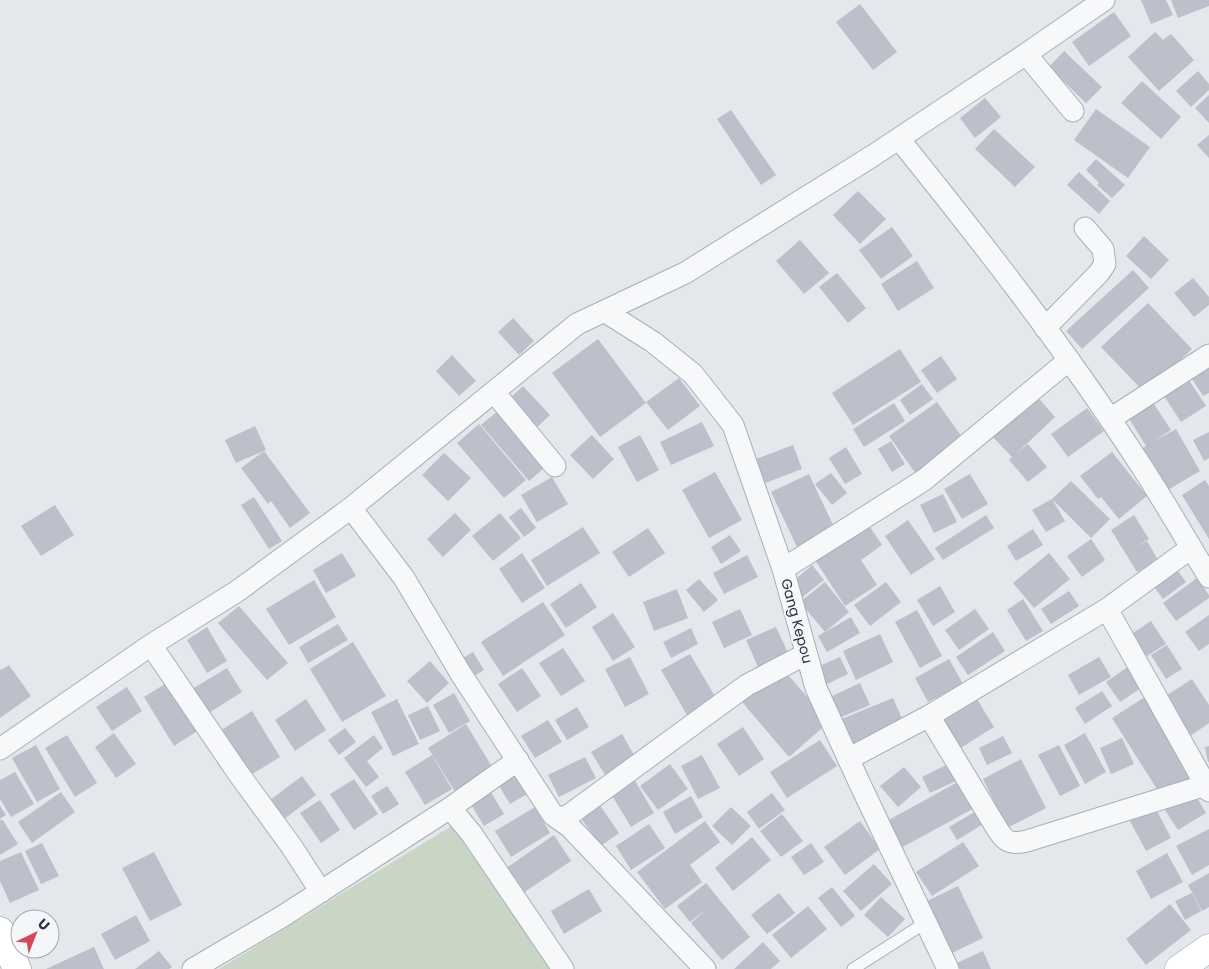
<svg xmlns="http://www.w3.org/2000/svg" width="1209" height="969" font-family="Poppins,sans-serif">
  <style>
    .green { fill: #c9d6c5 }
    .building { fill: #bbc0ca }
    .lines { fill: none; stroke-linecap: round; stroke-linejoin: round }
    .lane-casing { stroke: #a9aeb7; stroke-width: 13 }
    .street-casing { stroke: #a9aeb7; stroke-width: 23 }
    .primary-casing { stroke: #a3abb8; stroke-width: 29 }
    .highway-casing { stroke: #8b94a3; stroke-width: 29 }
    .lane { stroke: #f7f8fa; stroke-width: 11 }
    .street { stroke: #f7f8fa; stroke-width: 21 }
    .primary { stroke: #fff; stroke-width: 28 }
    .highway { stroke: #fff; stroke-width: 28 }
    .labels { text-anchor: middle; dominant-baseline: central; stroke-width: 4; stroke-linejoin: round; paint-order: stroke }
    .street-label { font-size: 14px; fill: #2b3445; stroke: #f4f6f9 }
  </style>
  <rect width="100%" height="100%" fill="#e4e7ec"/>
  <path class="green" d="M471,814L567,969H219Z"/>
  <path class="building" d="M1141,0H1166L1173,15L1151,24Z
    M1171,0H1209V6L1178,18Z
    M860,4L897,52L873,70L836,22Z
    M1114,12L1131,36L1089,66L1072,42Z
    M1155,32L1163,40L1171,34L1194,60L1159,91L1128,57Z
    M1064,51L1102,87L1086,103L1049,67Z
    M1198,71L1209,84V90L1191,107L1176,91Z
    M1142,81L1181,117L1161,139L1121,103Z
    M1209,95V123L1195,108Z
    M985,98L1001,117L975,138L960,118Z
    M1096,109L1150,147L1128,178L1074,140Z
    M731,110L776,175L761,185L717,119Z
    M994,129L1035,167L1015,187L975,149Z
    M1209,135V158L1197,145Z
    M1096,159L1125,185L1112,198L1097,185L1099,183L1086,170Z
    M1079,172L1110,201L1099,214L1067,185Z
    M858,191L886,219L860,244L833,215Z
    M892,227L913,256L881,279L859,250Z
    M1144,236L1169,260L1151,279L1126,256Z
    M800,240L829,273L804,294L776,261Z
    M917,261L934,288L898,311L881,284Z
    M1133,270L1149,288L1082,349L1066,331Z
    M837,273L866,308L848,323L819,287Z
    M1193,278L1209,297V305L1194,317L1174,293Z
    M1148,303L1192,349L1145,393L1101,347Z
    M513,318L534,341L519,355L498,332Z
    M598,339L646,403L600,437L552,373Z
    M900,349L921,382L853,425L832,393Z
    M452,355L476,381L459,396L436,371Z
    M941,356L957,379L937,393L921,370Z
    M1209,367V393L1203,396L1192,379Z
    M679,378L700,406L668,430L646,402Z
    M1189,380L1206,406L1181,422L1164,396Z
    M922,384L933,399L910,415L900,400Z
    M523,386L550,415L533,431L506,402Z
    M1034,393L1055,417L1017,453L1028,444L1047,467L1028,482L1009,460L1012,457L990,434Z
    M1152,401L1171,430L1152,442L1176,429L1200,471L1166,491L1142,449L1146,446L1128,417Z
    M937,402L964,440L916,474L889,436Z
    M894,403L905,421L864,447L853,429Z
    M1087,408L1104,431L1068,457L1051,434Z
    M499,410L548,465L529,481L481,425Z
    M702,422L714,446L671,465L660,442Z
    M479,424L526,480L504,498L457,443Z
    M255,426L266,450L236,463L225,440Z
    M1209,432V458L1204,461L1193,440Z
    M592,435L614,459L593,479L570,455Z
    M640,435L659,470L637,482L618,447Z
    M891,441L905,464L892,472L878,449Z
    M793,445L802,469L765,483L756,459Z
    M846,447L862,474L845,484L829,458Z
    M264,451L310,513L290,528L271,501L268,504L241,468Z
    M1112,452L1147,496L1119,519L1101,497L1098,499L1080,476Z
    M444,453L471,478L448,501L422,475Z
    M715,472L742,520L709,538L682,490Z
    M831,473L847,493L832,505L815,484Z
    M809,474L835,529L797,547L771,492Z
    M970,474L988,504L962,519L944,489Z
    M552,477L568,504L537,522L521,495Z
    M1205,480L1209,486V539L1182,495Z
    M1071,481L1110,519L1091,538L1052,499Z
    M943,494L957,522L934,533L920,505Z
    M254,497L282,541L269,549L241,505Z
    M1052,499L1065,521L1046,532L1032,510Z
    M55,505L74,535L41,556L21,526Z
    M521,508L536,528L524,537L509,517Z
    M455,513L471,530L443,557L427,539Z
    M500,513L521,538L493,561L472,536Z
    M986,515L994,528L943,560L935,548Z
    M1134,515L1149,539L1134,548L1147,541L1158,560L1137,572L1111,530Z
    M908,520L935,559L911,575L885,536Z
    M868,524L882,545L861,560L877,585L845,606L815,560Z
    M583,527L600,553L547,586L531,560Z
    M648,528L665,553L629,577L612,552Z
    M1033,529L1043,545L1016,561L1007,546Z
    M730,535L741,551L721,564L711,547Z
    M1091,539L1105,560L1082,577L1067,556Z
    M342,553L356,576L326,593L313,570Z
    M522,553L545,588L522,603L499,569Z
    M1049,553L1070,579L1034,608L1013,583Z
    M747,555L758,577L724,594L713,573Z
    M812,565L824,580L800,599L789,585Z
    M1175,567L1186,582L1163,599L1152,584Z
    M1197,578L1209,595V598L1176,621L1163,603Z
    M699,579L718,600L704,612L686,590Z
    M314,580L336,617L289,645L266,609Z
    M825,582L849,612L825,632L800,602Z
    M886,582L901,602L870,626L854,605Z
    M581,583L597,607L566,628L550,604Z
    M940,586L955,612L933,626L917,600Z
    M677,589L688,618L654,631L643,602Z
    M1069,591L1079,606L1051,624L1041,609Z
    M1023,599L1043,631L1026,641L1007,610Z
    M543,602L565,635L503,676L481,642Z
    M239,606L288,663L267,680L218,623Z
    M740,609L752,635L724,648L712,622Z
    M975,609L989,629L959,650L945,630Z
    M917,610L942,656L920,668L895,622Z
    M613,613L635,647L613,661L592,627Z
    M1209,615V644L1199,651L1185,632Z
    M851,617L860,633L827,652L818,636Z
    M1151,621L1166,644L1144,658L1130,635Z
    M338,624L348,640L308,663L299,647Z
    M207,627L227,661L207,673L187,640Z
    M776,627L789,655L759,669L746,640Z
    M691,628L698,644L671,658L663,642Z
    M993,632L1005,651L968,675L956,657Z
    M880,634L893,662L856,680L843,651Z
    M353,642L386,696L342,722L310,669Z
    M1167,645L1182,669L1166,679L1151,655Z
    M563,648L585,681L561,696L539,663Z
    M473,652L484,670L469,679L458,661Z
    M690,654L716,698L687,715L661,670Z
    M630,657L649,694L625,707L605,669Z
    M840,657L848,674L825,685L817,667Z
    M1099,657L1111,677L1079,695L1068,675Z
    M949,659L963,684L928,702L915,678Z
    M430,661L449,683L427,703L407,681Z
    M1132,664L1146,685L1120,702L1106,682Z
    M9,665L31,696L0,718V668L1,670Z
    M227,668L242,692L207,714L192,689Z
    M522,668L541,696L517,712L498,684Z
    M782,668L829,722L789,757L742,702Z
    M1192,679L1209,705V723L1190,736L1164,697Z
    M168,682L199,730L174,746L144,697Z
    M860,683L870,705L837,719L828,698Z
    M127,687L142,711L112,731L96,707Z
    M1102,691L1112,706L1085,724L1075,708Z
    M454,693L470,721L449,733L433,705Z
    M1148,695L1198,774L1162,797L1112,718Z
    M893,698L904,723L850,746L839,720Z
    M306,699L326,730L295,751L275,720Z
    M397,699L419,744L393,756L371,712Z
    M977,699L994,727L959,749L941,721Z
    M428,706L440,731L420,740L408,715Z
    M577,707L589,727L567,740L555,720Z
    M252,711L280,757L246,778L218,732Z
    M548,720L562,742L535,758L521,736Z
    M466,724L494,770L456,793L428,748Z
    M743,727L764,759L739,776L717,744Z
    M345,728L356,742L339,755L328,740Z
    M114,733L136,764L116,778L95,747Z
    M1085,733L1106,772L1085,784L1064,745Z
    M622,734L637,760L607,778L591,752Z
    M67,735L97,783L75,797L45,748Z
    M374,735L383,748L367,761L379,777L366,787L344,758Z
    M1003,736L1012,753L987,765L979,748Z
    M1122,738L1134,764L1111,774L1100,748Z
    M820,740L837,766L787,798L770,772Z
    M36,745L60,789L37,802L12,758Z
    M1059,745L1080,786L1060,796L1038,755Z
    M1209,746V762H1208L1205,747Z
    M432,755L452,789L425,805L405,772Z
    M702,755L720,788L698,799L681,766Z
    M585,757L596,778L559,797L548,775Z
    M1021,759L1046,808L1007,828L983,779Z
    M950,763L958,780L930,793L922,777Z
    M670,764L688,789L658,810L640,786Z
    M904,767L921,787L898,807L880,786Z
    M513,771L527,794L510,804L496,781Z
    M15,772L34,804L11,817L0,799V780Z
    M302,776L316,795L284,819L270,800Z
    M354,779L378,814L354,830L330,794Z
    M963,779L978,806L901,848L887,821Z
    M635,781L654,813L631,827L611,794Z
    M387,786L399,804L383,814L371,796Z
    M489,789L504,814L484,826L469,801Z
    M61,792L75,812L32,843L18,822Z
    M772,793L785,810L759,829L747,812Z
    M1194,793L1206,813L1178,830L1165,810Z
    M691,796L703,817L675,834L663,812Z
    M320,800L340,830L321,843L300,813Z
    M599,804L619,833L601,846L580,817Z
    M0,806L6,815L0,819Z
    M535,807L550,833L511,857L495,831Z
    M731,807L751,826L732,845L712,826Z
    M1155,807L1171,838L1146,851L1130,821Z
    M978,810L985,823L957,840L949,827Z
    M782,814L803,841L781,857L760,831Z
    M2,819L18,844L0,855V821Z
    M705,821L720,842L690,865L702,882L665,909L637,872Z
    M860,821L880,849L845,875L824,847Z
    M649,824L665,848L631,870L616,846Z
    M1209,829V865L1192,875L1176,846Z
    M554,835L571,861L523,893L506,868Z
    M752,837L771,860L733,891L715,868Z
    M963,842L979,866L932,896L916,872Z
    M42,843L59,876L41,884L25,851Z
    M811,843L824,862L804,875L791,857Z
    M21,852L39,890L10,903L0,881V861Z
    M154,852L182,905L150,921L122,868Z
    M1167,853L1183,882L1151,899L1136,871Z
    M874,864L892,884L861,911L843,891Z
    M1209,873V907L1202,911L1188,885Z
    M706,883L750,937L722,960L691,923L708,908L690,922L677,906Z
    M958,886L983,938L950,954L923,903Z
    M832,887L855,916L841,927L818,898Z
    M589,889L602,911L564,934L551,911Z
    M779,893L795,913L767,934L751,915Z
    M1192,893L1201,911L1185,920L1175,901Z
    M881,897L905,919L888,937L864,915Z
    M1170,904L1191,930L1146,965L1126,939Z
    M808,906L827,929L791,958L772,935Z
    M136,915L150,941L115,960L101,934Z
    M763,942L780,961L771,969H734Z
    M94,947L104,969H46Z
    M159,951L172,967L169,969H135Z
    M983,951L991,969H960L957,963Z"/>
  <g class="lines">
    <g class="lane-casing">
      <path id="lane" d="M853,969L925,923"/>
    </g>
    <g class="street-casing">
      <path id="street" d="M1026,54L1073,111
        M899,139C982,242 1064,347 1136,458C1162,497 1185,538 1209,577
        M604,311L653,342L693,374L733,425L783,569L816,688L859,782L948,969
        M1045,328L1099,273L1105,264L1103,249L1085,228
        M494,392L555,466
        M1110,419L1209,355
        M351,508L404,578L461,674L553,815L570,827L705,969
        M783,569L924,480L1069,360
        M1107,609L1209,791
        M151,645L238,773L292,847L321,892
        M929,716L996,827C1005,842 1010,845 1027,841L1206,785
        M0,749L151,645L236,592L351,508L577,324L685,273L874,155L1026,54L1104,0
        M848,759L929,716L1107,609L1191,548
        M450,808L518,760
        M553,815L561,818L569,815L747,685L806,654
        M193,969L283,916L450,808L471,833L563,969"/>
    </g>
    <g class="primary-casing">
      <path id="primary" d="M1179,969L1209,948"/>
    </g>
    <g class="highway-casing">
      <path id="highway" d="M0,931L17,969"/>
    </g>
    <use href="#lane" class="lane"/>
    <use href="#street" class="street"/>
    <use href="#primary" class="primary"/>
    <use href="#highway" class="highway"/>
  </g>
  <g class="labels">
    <g class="street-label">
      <text transform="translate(797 621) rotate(75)">Gang Kepou</text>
    </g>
  </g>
  <g transform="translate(35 934) rotate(43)"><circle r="24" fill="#f4f6f9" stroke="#a4a8b1"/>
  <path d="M0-4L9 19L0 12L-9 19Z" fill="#d1495b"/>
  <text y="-8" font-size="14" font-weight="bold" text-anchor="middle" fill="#2b3445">U</text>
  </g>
</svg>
